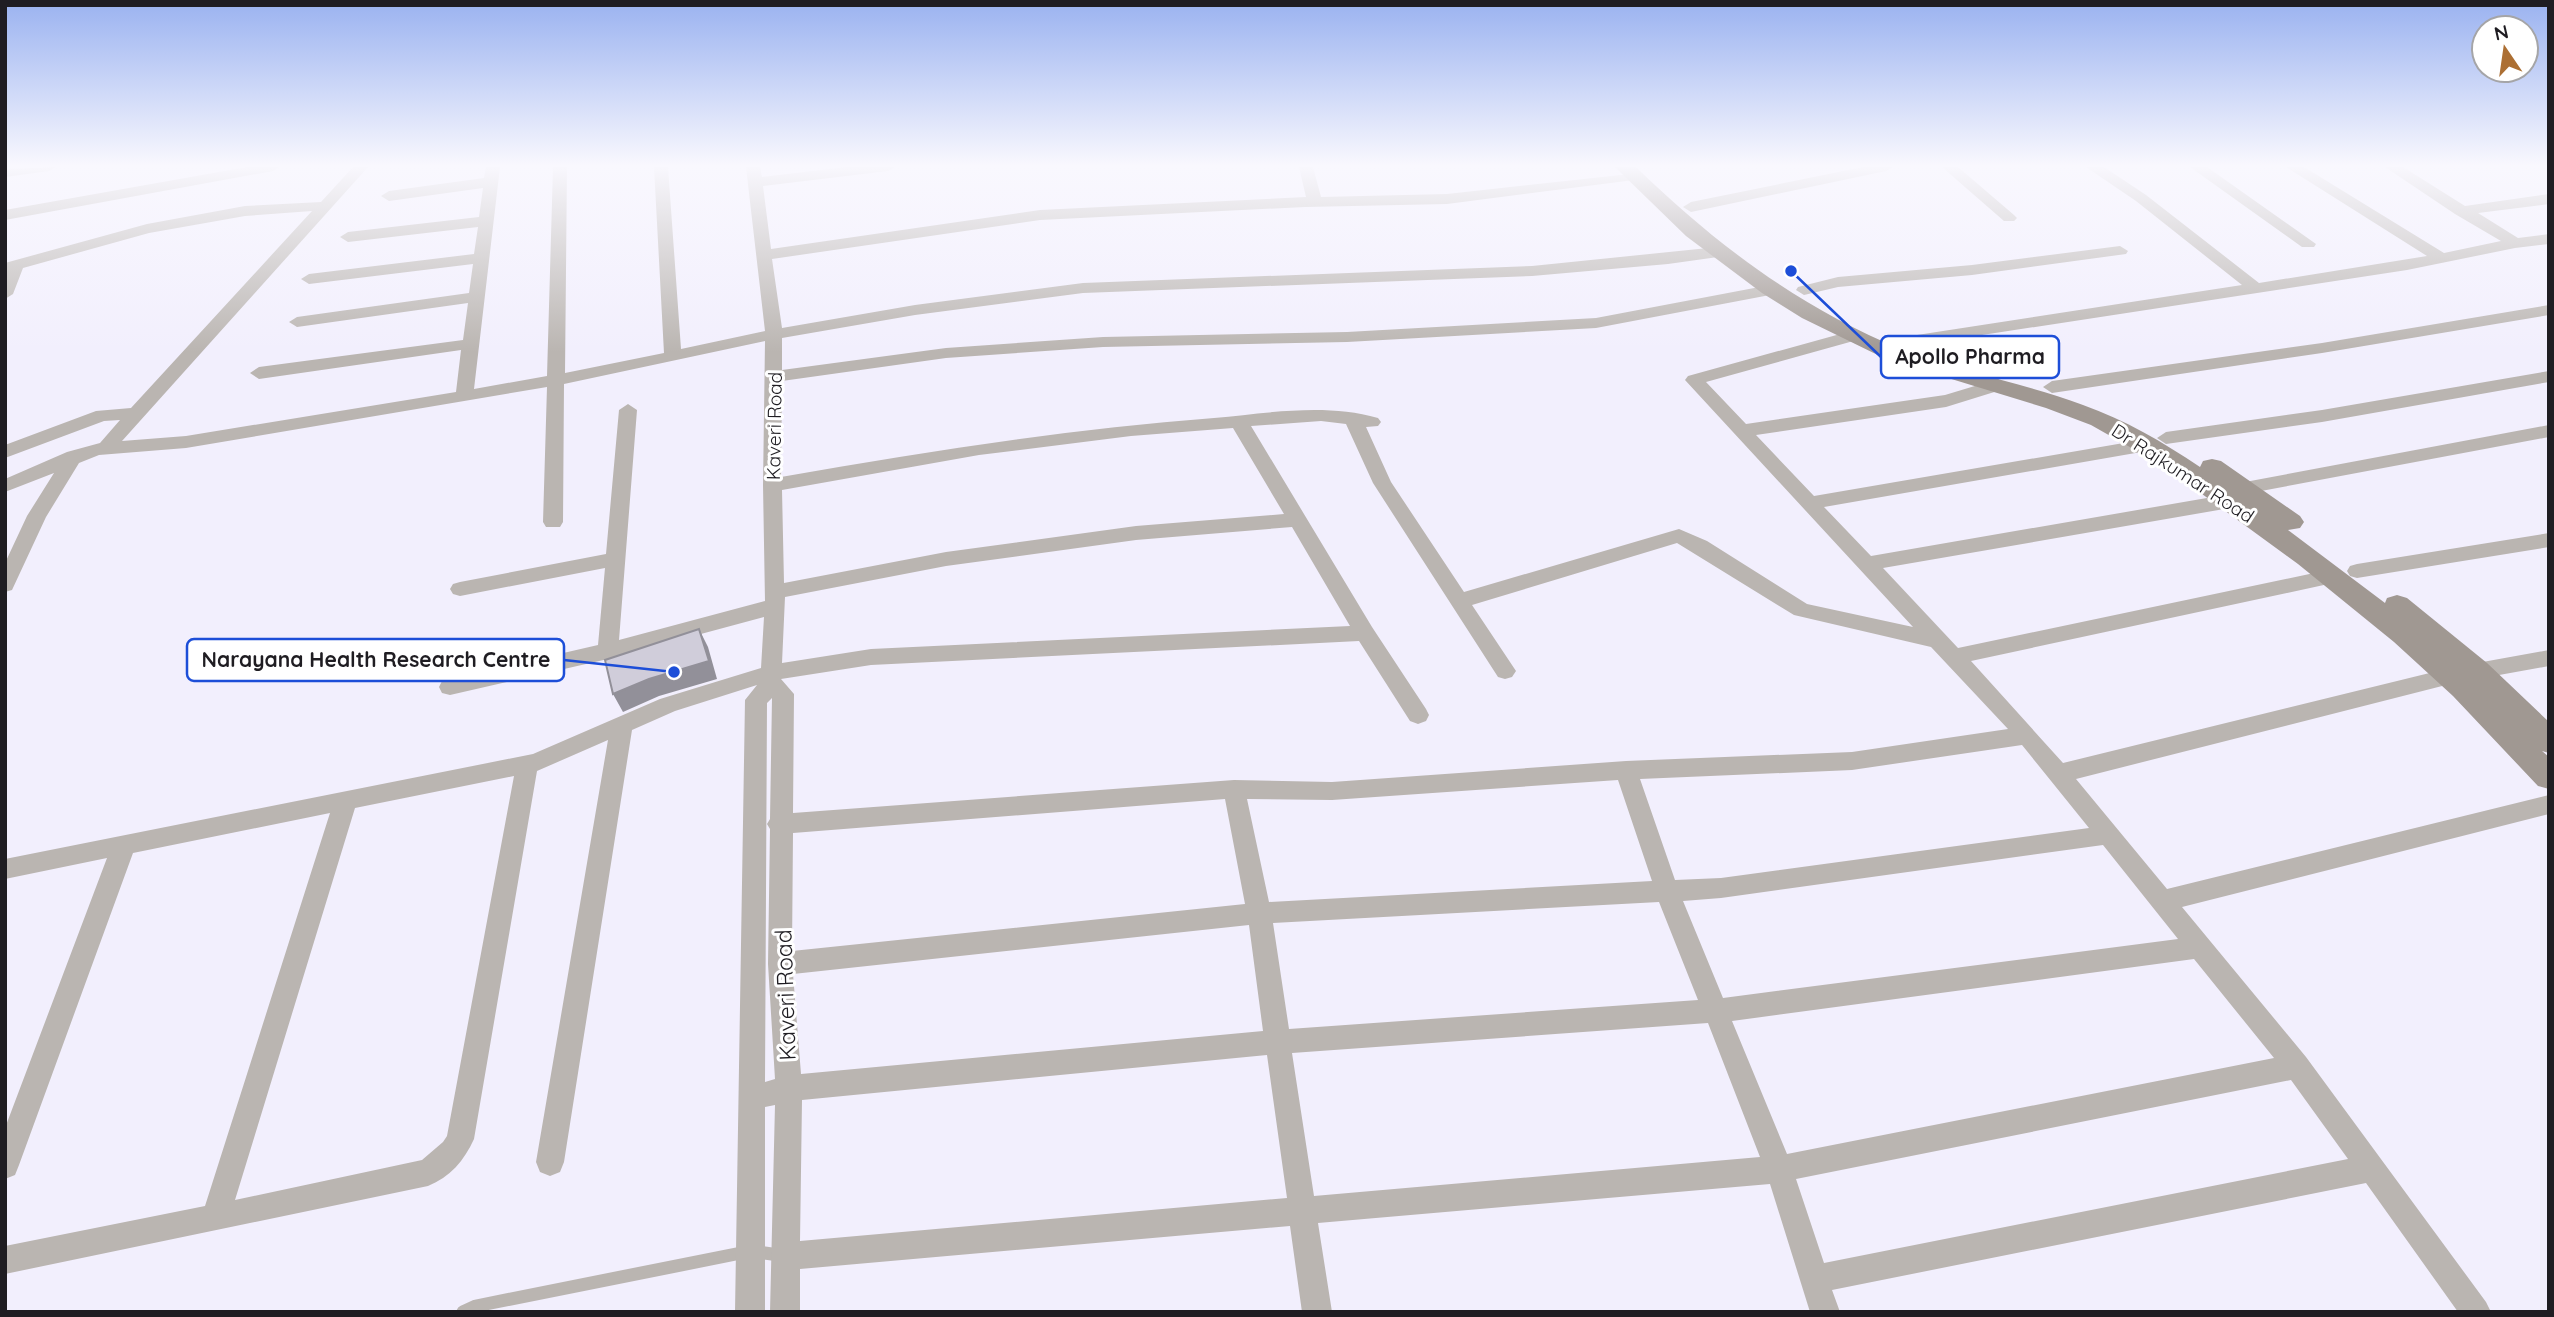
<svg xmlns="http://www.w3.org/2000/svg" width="2554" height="1317" font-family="Quicksand,sans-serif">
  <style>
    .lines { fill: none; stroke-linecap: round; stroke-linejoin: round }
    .lane { stroke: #bab5b1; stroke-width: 13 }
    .street { fill: #bab5b1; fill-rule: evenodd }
    .secondary { fill: #a09892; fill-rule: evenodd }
    .shaded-wall { fill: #929099 }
    .building { fill: #d0cdda; stroke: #929099; stroke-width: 2 }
    .labels { text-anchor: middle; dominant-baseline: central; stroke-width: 6; stroke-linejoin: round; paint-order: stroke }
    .street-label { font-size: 19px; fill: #1f1d22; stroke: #fff }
    .near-street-label { font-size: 23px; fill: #1f1d22; stroke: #fff }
    .leader { fill: none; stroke: #1d4ed8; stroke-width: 2.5 }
    .callout-dot { fill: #1d4ed8; stroke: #fff; stroke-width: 2.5 }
    .callout { fill: #fff; stroke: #1d4ed8; stroke-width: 2.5 }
    .callout-label { font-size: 21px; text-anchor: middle; font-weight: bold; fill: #1f1d22 }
  </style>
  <rect width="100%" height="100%" fill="#f2effd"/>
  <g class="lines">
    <path class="lane" d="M463,1312L476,1306L751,1251L786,1256"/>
    <path class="street" d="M56,167L49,171L5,177V169Z
      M247,167H280L273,171L5,220V210Z
      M353,167H368L122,441L186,436L456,392L461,350L259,379L250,373L259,367L463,340L468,303L297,327L289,322L297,317L469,293L473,264L309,284L301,279L309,274L474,254L478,227L348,242L340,237L348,232L479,217L483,188L389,201L381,196L389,191L484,178L486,167H500L474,389L547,376L553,167H567L565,373L664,353L654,167H668L681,349L765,331L746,167H760L762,177L846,167H895L888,171L763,186L771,249L1040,210L1306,197L1299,167H1313L1321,197L1447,194L1639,173L1641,176L1634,180L1447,204L1305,207L1040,220L772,259L782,328L915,305L1083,283L1532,266L1718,247L1726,252L1718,257L1668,264L1532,276L1083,293L915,315L782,338V370L946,348L1103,337L1347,332L1596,318L1770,285L1776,287L1778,290L1770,295L1596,328L1347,342L1103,347L946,358L782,381L781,477C925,452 1068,429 1214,418C1269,413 1325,403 1378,418L1381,422L1378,426L1366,427L1391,482L1464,592L1679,529L1707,541L1807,604L1913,627L1685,380L1688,376L1851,331L1859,336L1857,340L1706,382L1746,424L1945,395L1998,379L2007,385L2004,389L1946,407L1756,435L1814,496L2147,439L2153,441L2156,445L2153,449L2147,451L1824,507L1871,556L2230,494L2237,496L2240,501L2237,506L2230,508L1883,568L1958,648L2333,569L2340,571L2343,576L2340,581L2333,583L1971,661L2063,763L2450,668L2458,670L2461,676L2458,682L2450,684L2076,779L2167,889L2549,795V814L2182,907L2306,1057L2486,1302L2491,1312H2458L2366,1183L1832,1290L1840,1312H1810L1770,1184L1318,1223L1332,1312H1302L1290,1226L800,1269V1312H770L775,1105L765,1107V1312H735L745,700L757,685L675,711L632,730L564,1162L560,1172L550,1176L540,1172L536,1162L608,740L537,771L474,1139C464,1161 450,1177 428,1186L5,1274V1246L205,1206L330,813L133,853L19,1165L15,1175L5,1179V1128L107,858L5,879V859L533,754L660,699L761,668L764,617L608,659L450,695L442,693L439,687L442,681L450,679L598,645L605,568L460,596L453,594L450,589L453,584L460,582L606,554L619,410L628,404L637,410L619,640L765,601L763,485L765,341L564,384L563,522L560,527H546L543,522L547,387L186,448L99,455L79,463L46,517L12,590L5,592V563L27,516L54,473L5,492V479L67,452L100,443L120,420L104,421L5,458V445L96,411L131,408L312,211L245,216L149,233L23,268L13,294L5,299V263L147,224L245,206L321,202ZM1321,421L1346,424L1373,483L1498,677L1505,679L1512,677L1516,671L1472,605L1677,543L1794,615L1931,647L2008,729L1852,752L1626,761L1332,782L1234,780L793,813L794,694L781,679L871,665L1359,641L1410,721L1418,724L1426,721L1429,715L1426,709L1372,627L1251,426ZM1233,428L1284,514L1136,526L946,552L784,583L782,490L979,455L1131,436ZM1292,527L1350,626L871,649L782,663L785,597L946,566L1136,540ZM772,698L770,819L767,824L770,829L768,964L775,1079L765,1082L767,703ZM2022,745L2089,828L1721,878L1675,880L1640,779L1852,770ZM514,776L447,1136L443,1142L422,1160L235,1200L355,808ZM1618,780L1652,881L1269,902L1247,799L1332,800ZM1225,799L1245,904L792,951L793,833ZM2103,845L2178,939L1723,998L1683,901L1721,898ZM1659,902L1698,1000L1289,1029L1273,923ZM1249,925L1263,1031L801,1074L793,974ZM2194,959L2274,1058L1787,1154L1732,1021ZM1708,1023L1760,1157L1314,1196L1292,1053ZM1267,1055L1287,1198L800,1241L802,1100ZM2291,1080L2348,1159L1824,1263L1796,1179Z
      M1863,167H1893L1886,171L1691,212L1683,207L1691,202Z
      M1942,167H1958L2014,215L2017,218L2014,221H2004Z
      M2086,167H2104L2146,195L2259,283L2427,256L2286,167H2304L2444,253L2501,241L2455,214L2385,167H2403L2465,206L2549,194V204L2478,213L2518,238L2549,234V244L2515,248L2407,270L1904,347L1898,346L1896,342L1904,337L2242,285L2136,201Z
      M2190,167H2207L2316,244L2314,247H2302Z
      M2120,246L2128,251L2126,254L1972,275L1838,287L1804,295L1796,290L1798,287L1838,277L1972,265Z
      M2549,305V315L2322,353L2052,393L2043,387L2052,381L2322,343Z
      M2549,371V382L2322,422L2166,444L2157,438L2166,432L2322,410Z
      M2549,425V437L2245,494L2238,493L2236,488L2238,483L2245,482Z
      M2549,533V547L2357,578L2350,576L2347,571L2350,566L2357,564Z
      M2549,650V666L2477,679L2470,677L2466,671L2470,665L2477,663Z"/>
    <path class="secondary" d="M1615,167H1636C1714,243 1800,308 1901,349C1960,372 2024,383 2083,405C2125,420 2163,442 2200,467L2203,461L2212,459L2221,461L2300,516L2304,522L2300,528L2288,530L2385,603L2387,598L2397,595L2407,598L2487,663L2549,722V753L2542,751L2549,757V789L2538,786L2453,696L2394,642L2298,564L2165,467L2091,425L2046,408L1886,359L1802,318L1762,293L1686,236Z"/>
  </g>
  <path class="shaded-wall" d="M699,629L708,647L717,679L659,696L623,712L613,694L649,679Z"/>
  <path class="building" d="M699,629L709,661L649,679L613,694L605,660Z"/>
  <linearGradient id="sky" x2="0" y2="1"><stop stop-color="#9ab2f0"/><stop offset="0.47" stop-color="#f9f8fe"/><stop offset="1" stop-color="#f9f8fe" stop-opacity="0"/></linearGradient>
  <rect width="2554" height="352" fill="url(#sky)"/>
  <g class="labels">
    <g class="street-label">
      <text transform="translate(774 426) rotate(-89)">Kaveri Road</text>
      <text transform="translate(2183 473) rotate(33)">Dr Rajkumar Road</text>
    </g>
    <g class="near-street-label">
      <text transform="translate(785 995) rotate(-92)">Kaveri Road</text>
    </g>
  </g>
  <path class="leader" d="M1791 271L1881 357M674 672L564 660"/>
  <g class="callout-dot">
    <circle cx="1791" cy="271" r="7"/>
    <circle cx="674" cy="672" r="7"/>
  </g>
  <g class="callout">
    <rect x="1881" y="336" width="178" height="42" rx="7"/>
    <rect x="187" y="639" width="377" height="42" rx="7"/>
  </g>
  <g class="callout-label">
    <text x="1970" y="364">Apollo Pharma</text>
    <text x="376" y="667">Narayana Health Research Centre</text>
  </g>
  <rect width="2554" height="1317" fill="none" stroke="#1f1d22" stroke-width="14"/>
  <g transform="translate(2505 49) rotate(347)"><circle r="33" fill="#ffffff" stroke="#a5a5a7" stroke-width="2"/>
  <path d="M0-5L12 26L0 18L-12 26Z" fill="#ac6f33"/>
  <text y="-10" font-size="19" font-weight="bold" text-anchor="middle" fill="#1f1d22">N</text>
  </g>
</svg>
